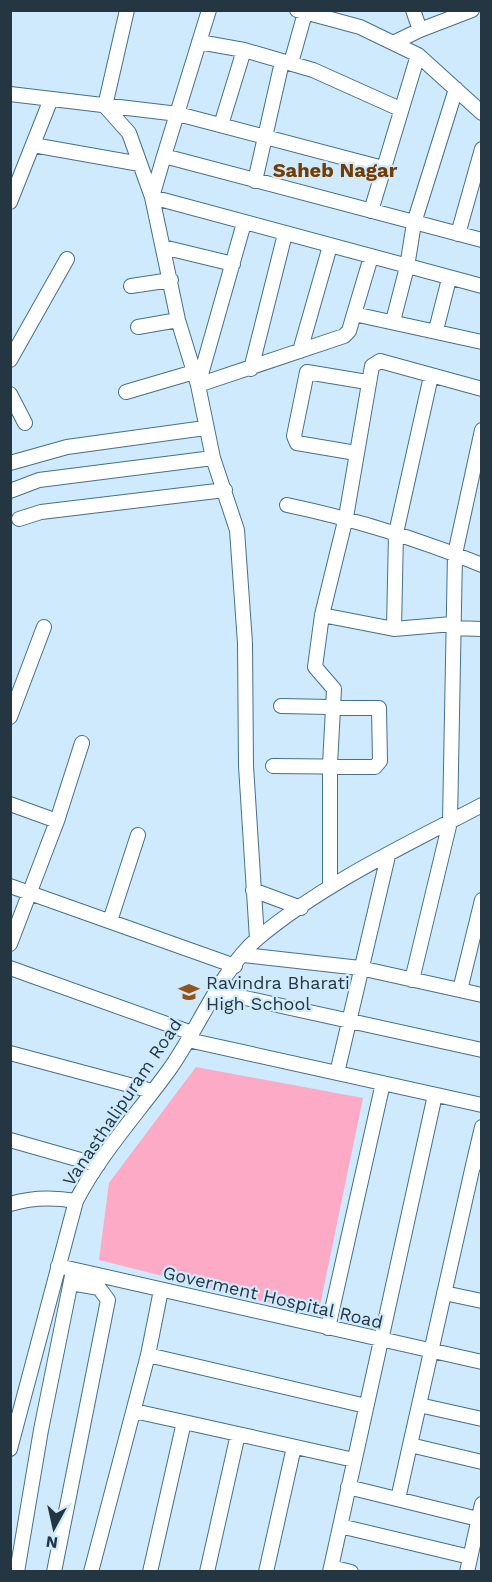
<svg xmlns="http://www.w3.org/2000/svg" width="492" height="1582" font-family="'Work Sans',sans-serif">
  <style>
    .green { fill: #fcaac6 }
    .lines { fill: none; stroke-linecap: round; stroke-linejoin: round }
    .minor-casing { stroke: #45708b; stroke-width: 16 }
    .minor { stroke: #fff; stroke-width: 14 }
    .labels { text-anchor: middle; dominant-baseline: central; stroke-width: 4.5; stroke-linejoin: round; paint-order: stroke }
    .poi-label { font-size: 18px; fill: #243642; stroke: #cfeafd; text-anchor: start }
    .street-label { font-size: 18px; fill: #243642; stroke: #cfeafd }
    .neighbourhood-label { font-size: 20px; font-weight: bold; fill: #743c01; stroke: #cfeafd }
  </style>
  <rect width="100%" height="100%" fill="#cfeafd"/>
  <path class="green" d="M196,1067L363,1098L318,1315L99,1260L109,1183Z"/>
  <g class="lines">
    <g class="minor-casing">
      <path id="minor" d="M127,10L105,106L129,133L152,197L482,286
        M209,10L164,156L482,240
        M297,10L360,27L418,55L482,113
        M420,30L472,10
        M199,42L244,50L313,70L400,109
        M393,43L420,30L413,10
        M291,63L305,13
        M10,94L178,114L383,168
        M221,125L244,50
        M33,145L140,164
        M164,156L152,197L178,320L198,385L213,458L237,530L245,643L246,766L257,939
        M255,181L282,62
        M10,202L51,99
        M371,211L418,55
        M244,223L198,385L344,336L349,331L354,314L482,342
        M458,234L482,149
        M163,247L233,264
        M131,286L171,280
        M354,314L371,257
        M393,321L407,267L414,223L456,89
        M138,327L178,320
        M436,330L449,279
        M300,351L330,246
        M10,360L67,259
        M251,369L285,234
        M126,392L194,372
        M10,394L25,423
        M356,453L297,443L294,436L307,372L367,382
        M10,463L67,447L205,428
        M10,491L39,480L213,458
        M287,505C354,519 418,539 482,565
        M19,519L41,512L225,490
        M322,615L394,629L452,624
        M453,628L482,629
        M394,629L396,533L431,376
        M10,717L44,627
        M273,766L375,767L380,761L379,708L281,706
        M10,804L57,821
        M10,886L235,966
        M330,887V765L334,689L315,667L322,615L346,517L372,366L380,361L482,389
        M253,890L301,908
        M110,921L138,835
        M10,944L57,821L82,743
        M244,955L360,968L482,995
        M10,968L192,1033
        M412,980L450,822L455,554L482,430
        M460,990L482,900
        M218,992L482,1050
        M188,1040L482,1105
        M10,1053L152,1091
        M337,1073L388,856
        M10,1140L98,1165
        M474,1161L482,1127
        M482,1163L474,1161L410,1445L482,1462
        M10,1204C33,1197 53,1197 76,1201
        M58,1266L482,1362
        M444,1293L482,1301
        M328,1328L383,1083
        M148,1355L366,1406
        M419,1405L482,1419
        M134,1411L184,1422L150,1572
        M184,1422L238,1434
        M10,1449L76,1201C101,1153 138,1113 169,1070C198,1030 220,971 258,938C324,883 406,845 482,805
        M348,1487L478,1519
        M398,1499L410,1445
        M340,1526L470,1557
        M331,1567L351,1572
        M17,1572L41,1430L72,1276
        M54,1572L108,1300L99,1288L71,1283
        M91,1572L148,1355L161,1290
        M207,1572L238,1434L354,1460
        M266,1572L294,1447
        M330,1572L435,1095
        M467,1572L482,1504"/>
    </g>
    <use href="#minor" class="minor"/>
  </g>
  <defs>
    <g id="school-bare" transform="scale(1.62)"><path d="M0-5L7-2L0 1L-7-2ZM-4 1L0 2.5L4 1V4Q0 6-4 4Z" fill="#93541b" stroke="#cfeafd" stroke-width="2.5" paint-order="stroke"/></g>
  </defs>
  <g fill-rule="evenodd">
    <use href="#school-bare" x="189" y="992"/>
  </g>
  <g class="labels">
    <g class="poi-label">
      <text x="206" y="982">Ravindra Bharati<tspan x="206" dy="21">High School</tspan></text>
    </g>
    <g class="street-label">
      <text transform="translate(122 1102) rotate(-56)">Vanasthalipuram Road</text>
      <text transform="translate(273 1297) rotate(13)">Goverment Hospital Road</text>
    </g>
    <g class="neighbourhood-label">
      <text x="335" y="170">Saheb Nagar</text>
    </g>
  </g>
  <rect width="492" height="1582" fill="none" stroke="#243642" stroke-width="24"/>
  <g transform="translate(54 1528) rotate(188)" stroke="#cfeafd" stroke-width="4.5" paint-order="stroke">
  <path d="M0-4.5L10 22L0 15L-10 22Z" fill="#243642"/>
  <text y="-9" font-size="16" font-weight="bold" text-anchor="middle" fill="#243642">N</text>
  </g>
</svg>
